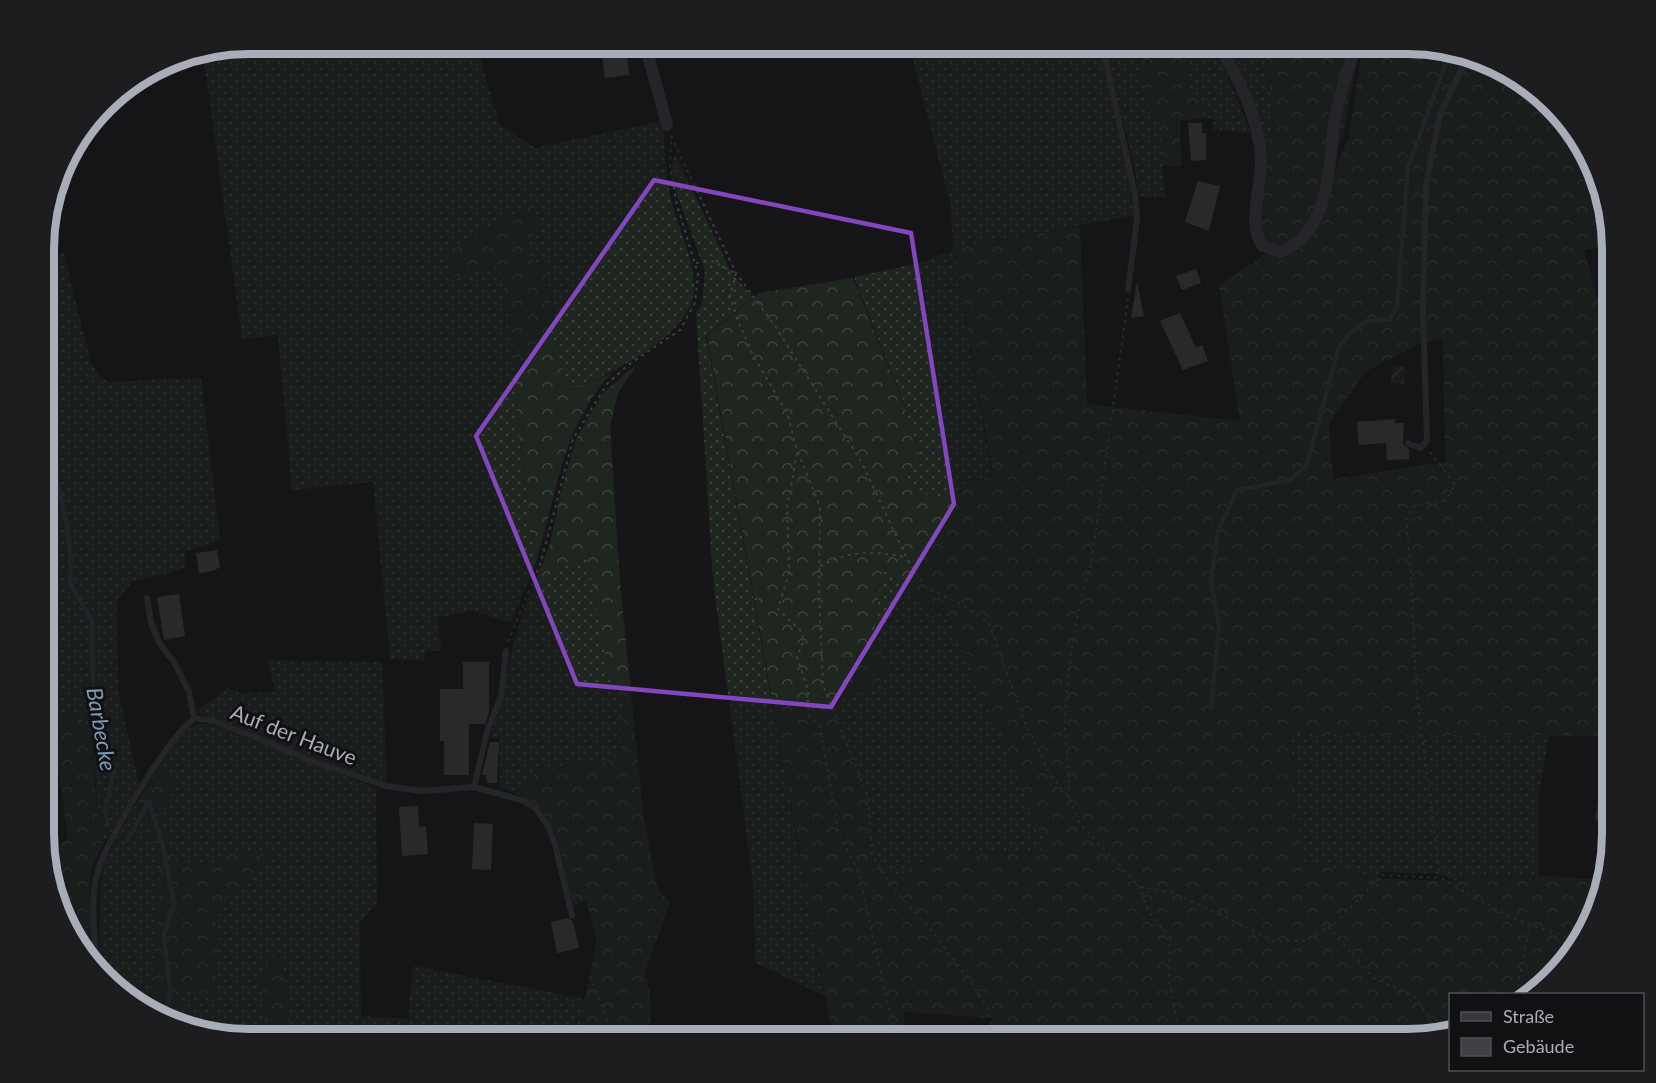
<svg xmlns="http://www.w3.org/2000/svg" width="1656" height="1083" font-family="Lato,sans-serif">
  <style>
    .industrial { fill: url(#industrial-furrows) }
    .grass { fill: url(#grass-dots) }
    .forest { fill: url(#forest-crowns); fill-rule: evenodd }
    .lines { fill: none; stroke-linecap: round; stroke-linejoin: round }
    .stream { stroke: #2c353c; stroke-width: 4.5 }
    .building { fill: #404145 }
    .path { stroke: #3d3f44; stroke-width: 2; stroke-dasharray: 3 4.5; stroke-linecap: butt }
    .lane { stroke: #37383d; stroke-width: 6 }
    .street { stroke: #37383d; stroke-width: 12 }
    .marked { fill: none; stroke: #8446be; stroke-width: 4.5; stroke-linejoin: round }
    .labels { text-anchor: middle; dominant-baseline: central; stroke-width: 6; stroke-linejoin: round; paint-order: stroke }
    .street-label { font-size: 21px; fill: #a8adb8; stroke: #111113 }
    .water-label { font-size: 22px; font-style: italic; fill: #7f9bb3; stroke: #111113 }
    .rim { fill: none; stroke: #a8adb8; stroke-width: 8 }
  </style>
  <defs>
    <pattern id="industrial-furrows" width="10" height="10" patternUnits="userSpaceOnUse" patternTransform="scale(1.5)"><rect width="10" height="10" fill="#222225"/><path d="M-1 1l2-2M0 10L10 0M9 11l2-2" fill="none" stroke="#3f3f43"/></pattern>
    <pattern id="grass-dots" width="8" height="8" patternUnits="userSpaceOnUse" patternTransform="scale(1.5)"><rect width="8" height="8" fill="#1e261f"/><path d="M2 2h.1M6 6h.1" fill="none" stroke="#3c433d" stroke-width="1.8" stroke-linecap="round"/></pattern>
    <pattern id="forest-crowns" width="20" height="18" patternUnits="userSpaceOnUse" patternTransform="scale(1.5)"><rect width="20" height="18" fill="#1e261f"/><path d="M2 6a3 3 0 1 1 6 0M12 15a3 3 0 1 1 6 0" fill="none" stroke="#3c433d"/></pattern>
  </defs>
  <rect width="100%" height="100%" fill="#161618"/>
  <path class="industrial" d="M1612,274V286L1609,287V292H1601L1600,275Z
    M1392,366L1405,367L1404,384L1391,383Z"/>
  <path class="grass" d="M249,44H476L500,125L535,148L661,121C667,148 664,176 672,203C679,231 694,257 694,287C694,337 608,374 569,391L551,338L557,326L543,266H535L524,244L538,227L530,207L446,251L450,277L500,265L515,357L517,423L536,562L511,623L473,611L438,617L441,651H426L424,661L390,659L373,482L292,490L278,335L242,339L203,53Z
    M909,44H1099L1127,169L1134,215L953,249L951,207Z
    M1105,44H1215L1251,133L1213,130L1212,118L1180,120L1181,167L1163,165L1165,198L1139,196C1133,144 1113,95 1105,44Z
    M1220,44H1262L1274,116L1264,161Z
    M675,154L732,274L753,297L706,336L825,996L755,963L753,884L713,579L696,313L702,305L705,271L670,174Z
    M953,250L992,473L942,502L904,484L919,451L904,404L854,277L920,263Z
    M64,253L90,359L98,375L109,382L201,378L220,540L184,552L186,566L171,573L132,581L117,601L118,691L140,787L102,846L93,758L99,737L77,713L52,723L45,680V256Z
    M587,556L608,669L623,706L620,758C594,766 563,761 537,773C530,777 524,789 520,795L499,787L500,738H490C505,691 510,643 529,597L534,599L546,573Z
    M882,564L914,599L949,617L1051,854L948,851L889,878L876,855L870,797L843,728L837,699L872,691L890,669L873,639Z
    M267,660L382,662L387,784L338,768L196,712L227,688L241,693L276,692Z
    M197,724H211L376,788L377,903L360,923L361,1016L408,1019L413,966L586,999L577,1039H249L183,1029L135,1005L99,967L101,869L117,836L168,751L186,730Z
    M1290,733L1549,736L1538,801V875L1454,880L1440,874L1383,872L1377,877L1301,861Z
    M91,919L92,959L71,936L80,932Z"/>
  <path class="forest" d="M1139,44H1178L1190,87L1208,117L1179,119L1181,166L1162,163L1161,142L1167,134C1142,108 1143,78 1139,44Z
    M1262,44H1360L1343,136L1305,233L1274,249L1260,233L1264,162L1274,116Z
    M1363,44H1407L1473,54L1521,78L1585,147L1612,236V244L1584,250L1599,303L1612,415V736L1290,734L1301,861L1382,878L1439,881L1538,875L1601,880L1578,948L1528,994H1450V1030L1420,1039H1058L1036,1034L1037,1039H996L991,1018L904,1012L905,1039H833L707,336L759,293L853,278L904,405L919,452L904,484L943,502L993,473L953,249L1080,226L1087,404L1240,421L1219,286L1268,252L1297,251L1311,233L1349,136ZM1443,339L1445,462L1333,479L1329,424L1366,371L1419,344ZM883,565L914,599L949,617L1050,854L948,851L889,878L876,855L870,797L843,728L837,700L872,691L890,669L873,639Z
    M530,207L539,227L525,244L535,265L543,266L556,327L552,338L569,391L611,373C560,432 558,491 536,561L517,422L515,357L500,265L450,277L446,251Z
    M637,364L618,393L610,427L620,583L643,812L657,887L670,904L645,971L650,994L651,1039H577L597,940L586,901L570,906C564,867 561,814 520,795C524,789 530,777 537,773C562,762 594,766 620,758L623,706L608,669L587,557L547,573L534,599L529,597L550,544L561,491L576,439L603,393Z
    M77,713L99,738L92,758L102,847L91,869L89,891L91,919L80,931L71,935L45,860V853L68,839L52,723Z
    M161,765L175,787L158,811L175,861L205,868L220,858L273,848L253,877L224,898L215,923L218,940L215,983L219,1005L189,985L179,1000L182,1028L150,1013L160,867L142,797Z
    M270,956L283,962L291,1039H267L260,976Z"/>
  <g class="lines">
    <path class="stream" d="M45,425L66,520L71,560L70,584L92,620L93,689L114,770L105,810L108,825
      M1211,708L1219,627L1211,580L1218,531L1237,490L1290,480L1306,467L1339,347L1353,330L1367,321L1390,319L1397,307L1408,167L1445,65L1453,51
      M128,839L149,801L162,843L174,904L164,934L170,990L167,1021"/>
  </g>
  <path class="building" d="M595,44H606L607,49L626,47L629,75L605,78L602,55L596,56Z
    M1188,123H1202V133H1206V160L1191,161Z
    M1198,181L1220,186L1209,231L1185,222Z
    M1196,269L1201,283L1182,290L1176,276Z
    M1137,282L1144,316L1131,318Z
    M1180,313L1196,348L1202,345L1208,361L1183,370L1160,321Z
    M1396,419L1394,423H1404L1403,444L1409,449V459L1387,460L1386,443L1359,445L1357,422Z
    M217,550L220,567L213,571L199,573L196,553Z
    M179,594L185,636L164,640L157,597Z
    M463,662H489V712L485,724H469V775H444V741H440V689H463Z
    M490,742H499L497,783H487L486,775H482Z
    M418,806L419,827L426,826L428,854L402,856L399,807Z
    M474,823L493,824L491,870L472,869Z
    M1601,829L1612,830V847L1600,881L1596,880Z
    M567,918L573,921L579,948L557,953L551,922Z"/>
  <g class="lines">
    <path class="path" d="M671,136L736,273L775,326L862,463L906,557L924,586L964,606L989,623L1023,718L1051,776L1069,798L1080,824L1140,887L1148,911L1170,937L1169,980L1180,1039
      M696,263L712,261L735,273
      M736,273L730,296L738,321L753,355L787,413L797,450L820,507L819,595L823,685L868,797L872,855L892,887L927,925L973,985L988,1009L994,1039
      M1430,452L1455,485L1446,500L1414,506L1406,520L1410,560L1417,697L1440,876
      M797,453L787,507L789,573L778,609L800,630L804,640L797,657L808,690V714L820,727L839,835L858,870L892,1022L890,1039
      M820,566C851,550 872,551 906,557
      M508,642L541,562L573,439L607,384L628,365L680,330L695,303L698,274L677,205L670,167L671,139
      M1069,798C1070,773 1065,749 1065,724C1066,674 1075,613 1091,565L1128,299
      M1141,887L1175,893L1274,941H1304L1336,922L1382,875L1440,878L1510,917L1580,942
      M1328,927L1373,978L1414,996L1439,1033
      M590,976L615,1039
      M1516,994L1530,925
      M993,1026L1054,1039"/>
    <path class="lane" d="M1102,44L1135,195L1137,220L1128,290
      M1408,443L1420,448L1427,441L1423,309L1426,186L1440,114L1469,54
      M147,598L151,623L160,644L174,662L189,692L194,719
      M474,787L487,732L501,696L506,651
      M1598,818L1612,736
      M96,963C95,933 89,896 99,867C107,841 174,726 196,718L214,721L317,763L386,786L422,791L474,787L525,801L536,809L548,826L555,844L572,916"/>
    <path class="street" d="M645,44L667,125
      M1219,44C1238,79 1260,119 1261,160C1262,185 1246,225 1263,246L1280,252C1332,233 1328,162 1335,119C1340,94 1348,67 1357,44
      M1612,304L1605,321L1612,375"/>
  </g>
  <path d="M0 0H1656V1083H0ZM654,180L911,233L954,504L831,707L577,684L476,436Z" fill="#161618" fill-opacity=".55" fill-rule="evenodd"/>
  <path class="marked" d="M654,180L911,233L954,504L831,707L577,684L476,436Z"/>
  <g class="labels">
    <g class="street-label">
      <text transform="translate(294 734) rotate(21)">Auf der Hauve</text>
    </g>
    <g class="water-label">
      <text transform="translate(102 729) rotate(80)">Barbecke</text>
    </g>
  </g>
  <path d="M0 0H1656V1083H0ZM249 54H1407A195 195 0 0 1 1602 249V834A195 195 0 0 1 1407 1029H249A195 195 0 0 1 54 834V249A195 195 0 0 1 249 54Z" fill="#1d1d20" fill-rule="evenodd"/>
  <path class="rim" d="M249 54H1407A195 195 0 0 1 1602 249V834A195 195 0 0 1 1407 1029H249A195 195 0 0 1 54 834V249A195 195 0 0 1 249 54Z"/>
  <rect x="1449" y="993" width="195" height="78" fill="#111113" stroke="#4d4f55" stroke-width="1.5"/>
  <rect x="1461" y="1012" width="30" height="9" fill="#37383d" stroke="#4d4f55" stroke-width="1.5"/>
  <text x="1503" y="1023" font-size="18" fill="#a8adb8">Straße</text>
  <rect x="1461" y="1038" width="30" height="18" fill="#404145" stroke="#4d4f55" stroke-width="1.5"/>
  <text x="1503" y="1053" font-size="18" fill="#a8adb8">Gebäude</text>
</svg>
